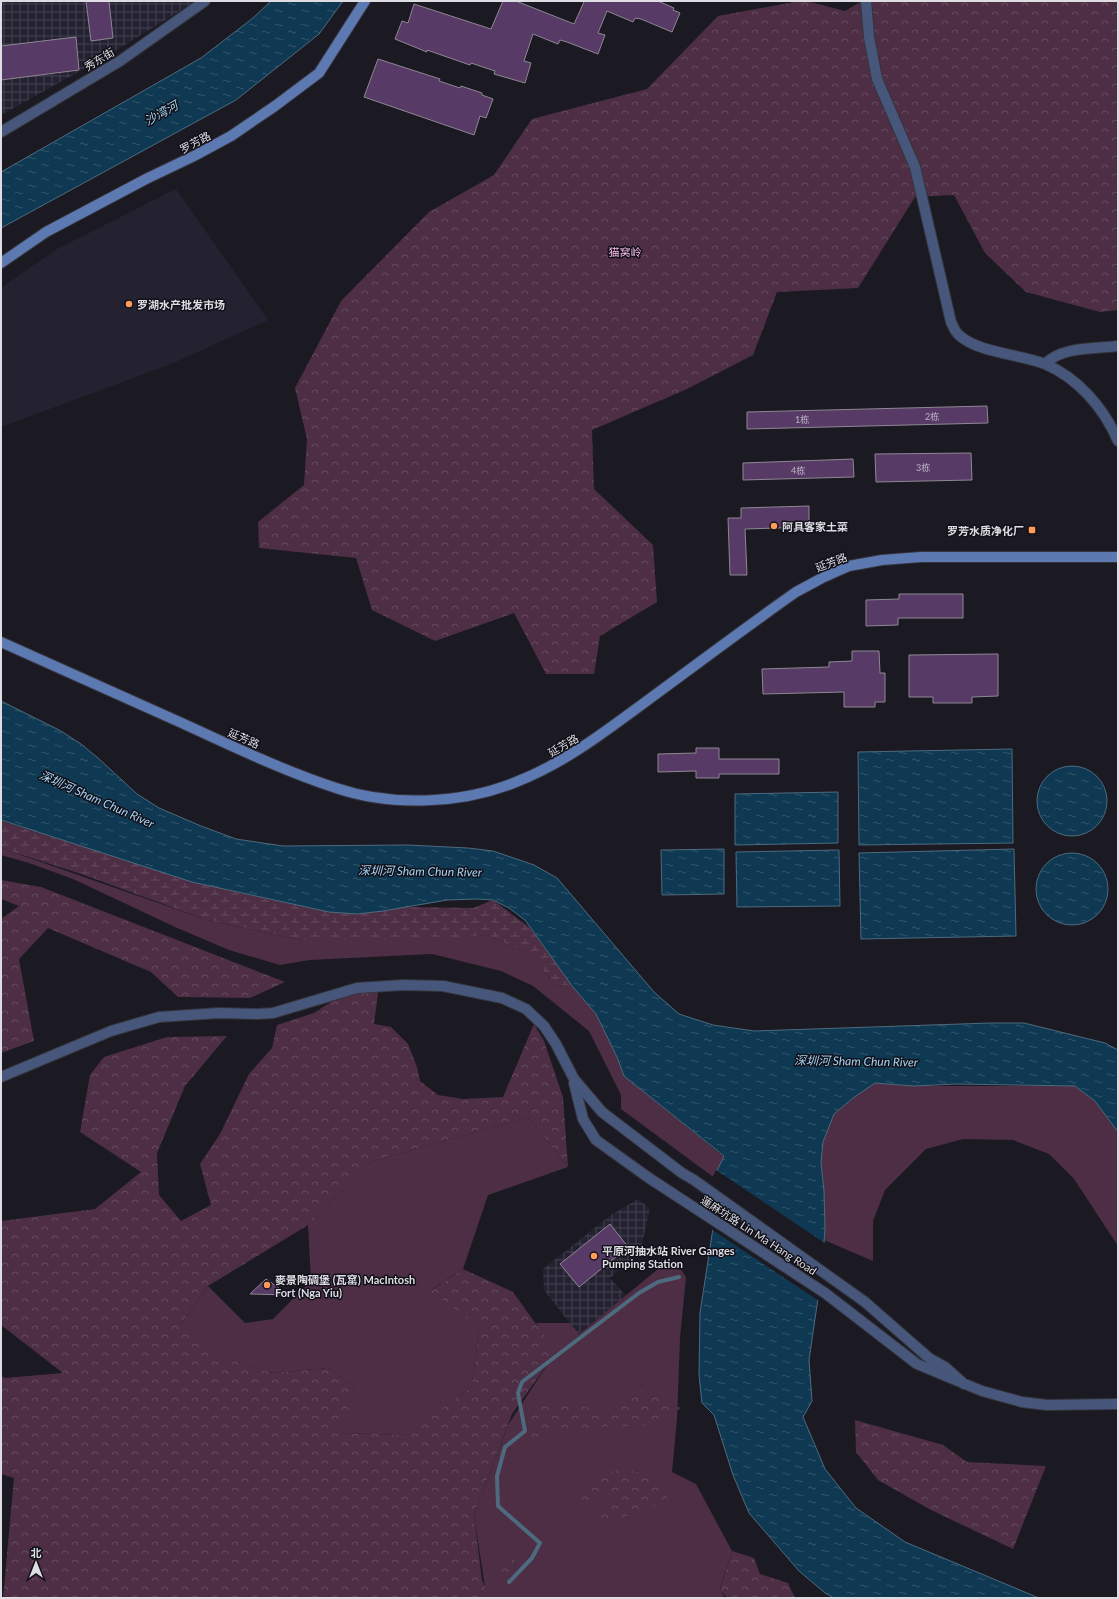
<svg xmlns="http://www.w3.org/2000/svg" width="1119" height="1599" font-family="Lato,'Noto Sans SC',sans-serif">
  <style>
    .built { fill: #242231 }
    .industrial { fill: url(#industrial-grid) }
    .green { fill: #4d2e44 }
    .forest { fill: url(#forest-crowns) }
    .wetland { fill: url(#wetland-marsh) }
    .water { fill: url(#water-ripples); stroke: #4d6a7e }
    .pier { fill: #1b1a23 }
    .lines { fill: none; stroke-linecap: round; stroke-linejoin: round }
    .stream { stroke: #4d6a7e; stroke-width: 4 }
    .building { fill: #573a66; stroke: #8e8792 }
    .minor-casing { stroke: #36353e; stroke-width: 12 }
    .secondary-casing { stroke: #36353e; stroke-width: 12 }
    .minor { stroke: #46577b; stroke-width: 10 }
    .secondary { stroke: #5d79b2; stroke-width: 10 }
    .poi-dot { fill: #ff9b5a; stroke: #12111a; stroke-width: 1.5 }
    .labels { text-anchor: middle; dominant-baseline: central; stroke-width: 3; stroke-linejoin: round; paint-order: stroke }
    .number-label { font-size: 9px; fill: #bcb4c4 }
    .street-label { font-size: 11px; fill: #dddde3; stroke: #12111a }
    .park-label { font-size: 11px; fill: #fcbfe9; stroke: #12111a }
    .poi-label { font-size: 11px; font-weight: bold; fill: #dddde3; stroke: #12111a; text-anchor: start }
    .water-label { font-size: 12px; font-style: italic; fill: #a6d4f4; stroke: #12111a }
  </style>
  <defs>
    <pattern id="industrial-grid" width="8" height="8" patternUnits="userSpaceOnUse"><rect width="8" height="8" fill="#242231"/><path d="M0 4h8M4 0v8" fill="none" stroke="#43424f"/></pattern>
    <pattern id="forest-crowns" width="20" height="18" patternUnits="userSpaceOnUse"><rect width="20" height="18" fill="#4d2e44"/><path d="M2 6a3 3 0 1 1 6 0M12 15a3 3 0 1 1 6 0" fill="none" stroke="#664c5f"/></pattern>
    <pattern id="wetland-marsh" width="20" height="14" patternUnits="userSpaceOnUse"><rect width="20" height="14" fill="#4d2e44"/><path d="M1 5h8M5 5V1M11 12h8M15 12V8" fill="none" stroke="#664c5f"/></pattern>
    <pattern id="water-ripples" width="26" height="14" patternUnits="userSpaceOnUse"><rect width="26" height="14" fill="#0f3953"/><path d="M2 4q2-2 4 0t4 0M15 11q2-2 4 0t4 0" fill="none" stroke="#32556c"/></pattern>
  </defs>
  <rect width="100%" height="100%" fill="#1b1a23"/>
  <path class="built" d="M176,189L268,320L171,364L1,427V288L57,249Z"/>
  <path class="industrial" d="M1,1H196L107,56L1,115Z
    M638,1199L650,1209L640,1252L610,1278L626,1296L578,1334L544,1290L543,1269L611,1215Z"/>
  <path class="green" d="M1,848L207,920L301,940L488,935L529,954L556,985L572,986L604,1024L624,1076L724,1157L716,1179L621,1109V1095L589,1031L533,986L501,971L432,954L310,960L280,965L229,950L175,927L73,879L29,863L1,855Z
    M875,1083L914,1086H1075L1095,1101L1118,1132V1246L1074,1179L1049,1154L1013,1140L963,1139L926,1149L885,1190L873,1221V1261L824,1240L825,1228L824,1191L821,1163L823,1142L834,1114L853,1098Z
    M528,1117L568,1167L488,1195L463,1269L431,1290L479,1327L472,1386L408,1435L339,1433L355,1388L328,1368L273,1373L211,1354L181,1324L208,1286L245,1323L273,1319L311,1281L308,1225L371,1162Z
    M677,1264L686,1277L680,1338L677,1419L672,1472L696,1484L732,1551L720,1589L725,1598H489L485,1587L474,1515L508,1425L553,1356L536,1323H570L579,1334L663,1265Z"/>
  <path class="forest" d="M800,1H806L845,11L862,1H1118V310L1100,312L1026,292L985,253L954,195L915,197L858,288L777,292L753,355L687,389L592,430L594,489L653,545L657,602L600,636L594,674H546L514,613L435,641L372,610L356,558L259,548L258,522L304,485L307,439L295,388L341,301L429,212L494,175L532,119L647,89L718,16Z
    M1,880L41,887L285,982L250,998L178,997L151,972L48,928L19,959L34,1041L1,1053V919L19,906L1,899Z
    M379,986L374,1024L391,1027L408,1044L417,1067L420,1081L438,1095L463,1099L503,1097L534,1024L544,1041L563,1097L568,1167L528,1117L371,1162L308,1225L208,1286L181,1324L219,1356L273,1373L328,1368L355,1388L340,1433L407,1435L472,1386L479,1327L430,1291L463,1269L513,1292L556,1352L512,1414L474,1515L482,1580L490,1598H3L14,1478L1,1474V1376L5,1378L63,1373L1,1325V1221L95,1209L141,1172L80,1132L90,1075L104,1057L167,1037L227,1036L185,1086L157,1153L159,1195L181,1221L211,1205L200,1164L220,1134L249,1074L272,1048L277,1025L314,1013L348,991Z
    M629,1385L681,1408L654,1425L603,1427L555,1433L542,1442L528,1438V1404L561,1400L601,1412L618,1414L628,1395Z
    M855,1420L943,1445L967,1462L1046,1466L1013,1549L931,1510L878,1480L856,1452Z
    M623,1469L649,1475L665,1492L669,1504L637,1509L622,1519H595L600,1503L621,1502L625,1490L580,1504L591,1476Z
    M732,1551L754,1558L760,1574L788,1583L795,1598H727L720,1590Z
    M512,1554L517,1556L508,1572L502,1577L500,1562Z"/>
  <path class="wetland" d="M1,821L106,854L231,891L329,912L405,907L473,908L493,900L530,928L572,986L556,985L529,954L488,935L408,940H301L207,920L84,875L1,848Z"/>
  <path class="water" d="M271,1H343L319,34L236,100L1,228V172L201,58L253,18Z
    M1,701L61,731L81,744L98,758L137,794L159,808L201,826L236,839L283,846L408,845L468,848L493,851L534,865L557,878L654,992L679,1014L713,1025L754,1031L990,1023H1024L1105,1043L1118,1050V1132L1095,1101L1075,1086L956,1084L914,1086L875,1083L853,1098L834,1114L823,1142L821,1163L824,1191L825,1228L822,1271L809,1360L812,1401L803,1417L825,1469L856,1508L905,1542L1039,1598H834L825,1593L799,1571L749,1513L733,1475L714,1415L702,1403L699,1375L700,1313L717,1202L708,1190L724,1156L624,1076L617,1057L596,1014L572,986L525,920L509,908L493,900L476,899L447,900L383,911L357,914L329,912L192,882L1,820Z
    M1012,749L1013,843L859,845L858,752Z
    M1037 801a35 35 0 1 1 70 0a35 35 0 1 1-70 0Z
    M838,792V843L735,845V794Z
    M724,849V894L662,895L661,850Z
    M1014,849L1016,936L861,939L859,853Z
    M839,850L840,906L737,907L736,852Z
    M1036 889a36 36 0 1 1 72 0a36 36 0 1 1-72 0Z"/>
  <path class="pier" d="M716,1170L826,1244L819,1301L711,1229L715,1202L706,1190Z"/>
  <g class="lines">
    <path class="stream" d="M509,1582L532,1558L540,1543L498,1506L497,1476L505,1447L525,1431L518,1393L522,1382L639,1293L658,1282L679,1277"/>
  </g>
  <path class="building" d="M86,1H109L113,38L91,41Z
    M503,1H516L574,24L584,2L582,1H658L674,8L673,10L680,13L672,32L641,19L635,18L633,22L607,11L598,33L605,35L598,54L567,42L560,40L558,44L533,34L524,61L531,63L525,83L494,74L495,71L471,63L470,65L427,50V52L395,39L402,21L408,23L414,4L491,29Z
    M76,37L79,70L1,80V46Z
    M378,59L440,79L439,81L460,88L461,86L482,93V95L493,99L486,118L480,116L474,135L364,97Z
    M987,406L988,423L747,429V412Z
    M971,453L972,480L876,482L875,454Z
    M853,459L854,477L743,480V463Z
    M809,506V527L745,529L747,575H730L728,518H741V508Z
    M899,594H963V618H898V625L866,626V600L899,599Z
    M852,651H879L880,673H885V702H875V707H844V692L763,694L762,669L829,667V662L852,661Z
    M998,654V696L972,697V703H933V697H909V655Z
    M696,748H719V759H779V774H719V778H696V771L658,772V754L696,753Z
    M610,1224L628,1247L579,1287L560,1264Z
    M266,1279L289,1295L250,1294Z"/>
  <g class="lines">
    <g class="minor-casing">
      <path id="minor" d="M866,1L869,37L877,79L915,167L951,322C953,326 955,332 959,335C978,353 1020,354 1045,364C1078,378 1104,408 1118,441
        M1,132L120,61L205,1
        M1045,364C1062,346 1095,349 1118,346
        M1,1077L111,1031L159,1017L219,1013L258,1014L273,1013L357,988L403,985L443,986L502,998L526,1009L544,1026L556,1044L574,1079L602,1112L682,1173L694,1180L865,1302L929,1358L945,1367L964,1384
        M574,1083L583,1119L596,1140L649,1178L825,1293L917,1364L982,1391L1022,1402L1047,1405L1118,1404"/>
    </g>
    <g class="secondary-casing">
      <path id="secondary" d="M1,263L46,232L146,179L194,156L231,136L275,106L319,73L365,1
        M1,642C62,669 123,697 184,724C234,747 284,771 336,788C392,807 462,804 516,782C565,763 606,731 648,700C697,664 746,627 796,592L822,578L849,566L882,560L921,557H1118"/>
    </g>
    <use href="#minor" class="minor"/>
    <use href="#secondary" class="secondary"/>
  </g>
  <g class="poi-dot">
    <circle cx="129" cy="304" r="4"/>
    <circle cx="774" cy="526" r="4"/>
    <rect x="1028" y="526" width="8" height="8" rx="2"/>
    <circle cx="594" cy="1256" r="4"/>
    <circle cx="267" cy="1285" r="4"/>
  </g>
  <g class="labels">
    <g class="number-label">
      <text x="932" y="416">2栋</text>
      <text x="802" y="419">1栋</text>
      <text x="923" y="467">3栋</text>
      <text x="798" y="470">4栋</text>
    </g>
    <g class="street-label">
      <text transform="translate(99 59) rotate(-31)">秀东街</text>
      <text transform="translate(195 142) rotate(-28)">罗芳路</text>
      <text transform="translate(831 562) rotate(-21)">延芳路</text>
      <text transform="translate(244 738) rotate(24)">延芳路</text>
      <text transform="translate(563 745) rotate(-30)">延芳路</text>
      <text transform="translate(759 1235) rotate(33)">蓮麻坑路 Lin Ma Hang Road</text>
    </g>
    <g class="park-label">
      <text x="625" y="251">猫窝岭</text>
    </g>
    <g class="poi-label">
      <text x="137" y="304">罗湖水产批发市场</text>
      <text x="782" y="526">阿具客家土菜</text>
      <text x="1024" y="530" text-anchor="end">罗芳水质净化厂</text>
      <text x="602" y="1250">平原河抽水站 River Ganges<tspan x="602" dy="13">Pumping Station</tspan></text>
      <text x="275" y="1279">麥景陶碉堡 (瓦窰) MacIntosh<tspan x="275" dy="13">Fort (Nga Yiu)</tspan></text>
    </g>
    <g class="water-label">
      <text transform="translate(161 113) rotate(-29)">沙湾河</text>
      <text transform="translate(97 799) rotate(24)">深圳河 Sham Chun River</text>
      <text transform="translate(420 871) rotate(1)">深圳河 Sham Chun River</text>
      <text transform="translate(856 1061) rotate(1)">深圳河 Sham Chun River</text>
    </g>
  </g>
  <rect width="1119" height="1599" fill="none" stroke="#dddde3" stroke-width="4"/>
  <g transform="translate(36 1563)" stroke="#12111a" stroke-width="3" paint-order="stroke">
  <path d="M0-3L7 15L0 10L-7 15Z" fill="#dddde3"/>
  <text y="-6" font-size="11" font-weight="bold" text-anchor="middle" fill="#dddde3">北</text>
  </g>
</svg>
